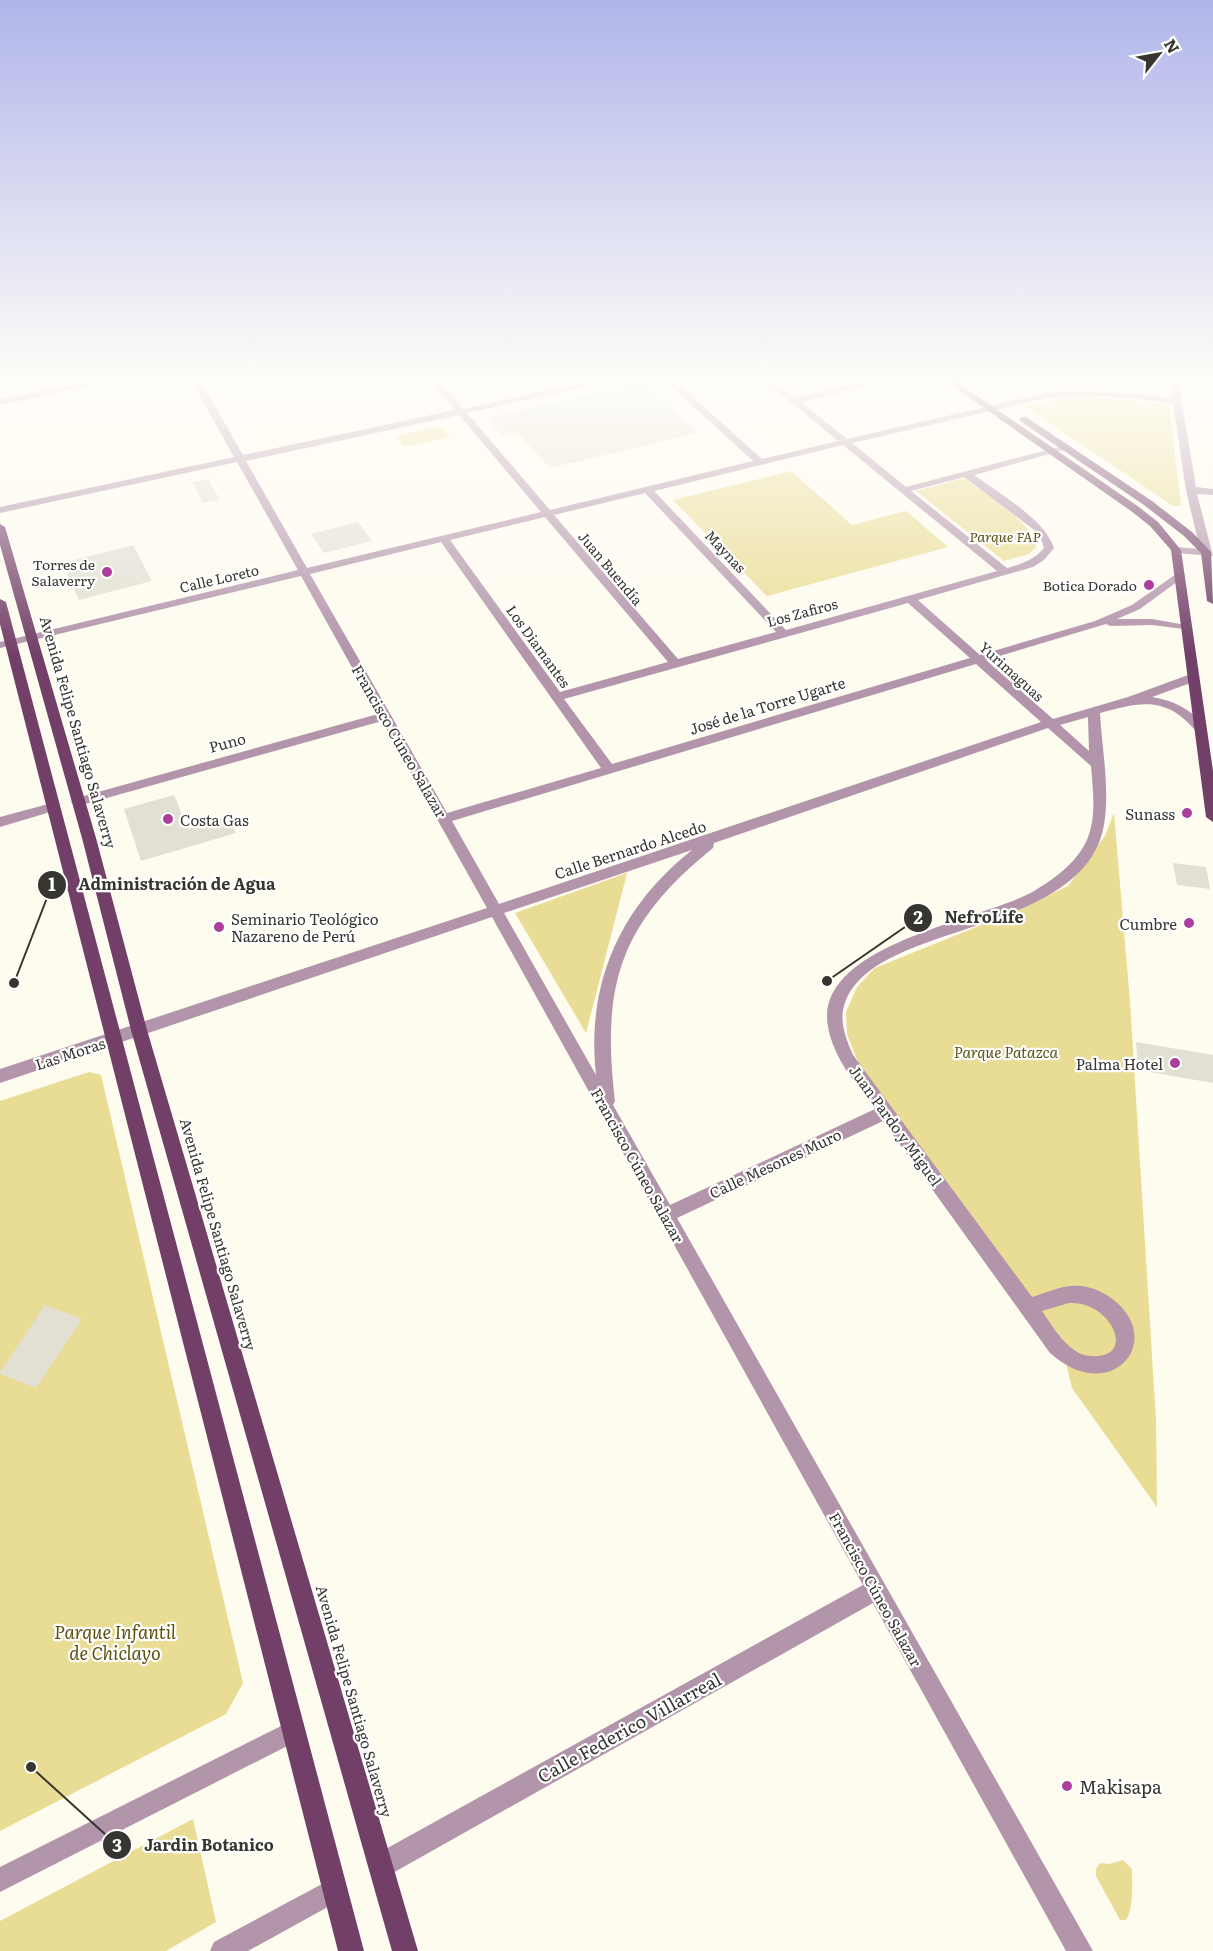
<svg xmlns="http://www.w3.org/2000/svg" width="1213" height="1951" font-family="Literata,serif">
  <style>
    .green { fill: #e9dc94 }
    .building { fill: #e2e0d3 }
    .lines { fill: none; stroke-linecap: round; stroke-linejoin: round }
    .minor { fill: #b294ab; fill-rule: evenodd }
    .major { fill: #723f68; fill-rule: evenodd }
    .poi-dot { fill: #ac3d9a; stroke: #fff; stroke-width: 2 }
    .labels { text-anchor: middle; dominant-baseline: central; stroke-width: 4.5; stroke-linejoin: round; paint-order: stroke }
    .far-park-label { font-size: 14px; font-style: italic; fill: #5e5211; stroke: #fff }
    .far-street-label { font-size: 14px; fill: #363530; stroke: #fff }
    .far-poi-label { font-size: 14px; fill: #363530; stroke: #fff; text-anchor: end }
    .street-label { font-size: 15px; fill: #363530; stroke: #fff }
    .poi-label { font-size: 15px; fill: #363530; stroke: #fff; text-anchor: end }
    .park-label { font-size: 15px; font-style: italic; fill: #5e5211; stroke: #fff }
    .near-park-label { font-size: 18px; font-style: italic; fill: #5e5211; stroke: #fff }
    .near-street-label { font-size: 18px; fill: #363530; stroke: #fff }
    .near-poi-label { font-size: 18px; fill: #363530; stroke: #fff; text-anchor: start }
    .leader { fill: none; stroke: #363530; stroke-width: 2 }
    .callout-dot { fill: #363530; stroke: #fff; stroke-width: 2 }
    .mark-label { font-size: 18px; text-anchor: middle; font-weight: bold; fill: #fff }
    .callout-label { font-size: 16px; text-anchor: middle; font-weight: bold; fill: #363530; stroke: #fff; stroke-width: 4.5; stroke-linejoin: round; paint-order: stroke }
  </style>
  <rect width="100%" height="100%" fill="#fefbef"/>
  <path class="green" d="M1078,396L1169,404L1181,506H1173L1025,406Z
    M441,426L450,437L404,447L395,436Z
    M791,471L852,525L906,511L948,547L767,596L673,500Z
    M964,478C982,492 1035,523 1036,547L1029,554L1004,561L916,491Z
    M1114,813L1130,1002L1156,1420L1157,1507L1072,1388L1060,1337L859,1065L847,1034L846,1012L857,987L875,968L1016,911L1068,886L1105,836Z
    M627,873L586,1033L515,913Z
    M89,1072L101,1075L243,1683L226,1714L0,1831V1101Z
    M193,1819L216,1922L166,1951H0V1921Z
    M1123,1860L1132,1869C1132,1883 1134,1908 1126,1920H1120L1096,1876V1869L1100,1863L1109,1864Z"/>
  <path class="building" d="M642,383L698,433L550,468L517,432L502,436L487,418Z
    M208,479L220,500L203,503L192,482Z
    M358,522L372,541L324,553L311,534Z
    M133,545L152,581L79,600L62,563Z
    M174,795L188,829L228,816L236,833L141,861L124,809Z
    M1173,863L1206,867L1210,889L1177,885Z
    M1136,1042L1213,1055V1083L1138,1070Z
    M45,1305L82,1319L36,1388L0,1374V1372Z"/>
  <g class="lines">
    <path class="minor" d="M98,380H118L0,405V399Z
      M191,380H200L243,455L455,410L430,380H439L463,409L595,380H614L467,413L550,510L753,461L664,380H674L762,459L838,441L764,380H774L796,398L870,380H887L801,402L847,439L1051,392L1105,391L1172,398L1170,380H1178L1196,487L1213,489V495L1197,494L1213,556L1176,553L1171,550L1176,547L1200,549L1186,490L1173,403L1105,396L1051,397L852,443L906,487L1066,445L1071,448L974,475C998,493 1045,519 1054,548L1044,560L1033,567L918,600L980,655L1095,621L1132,605L1176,574H1184L1185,576L1140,609L1117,619H1152L1192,626V630L1152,625L1111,626L1106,624L986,660L1053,719L1128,697L1188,675H1196V681L1152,697C1173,700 1190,709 1204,725L1206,728L1204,731H1196C1166,695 1139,702 1100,713C1102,752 1114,810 1098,845C1056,938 868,924 844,1006C839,1022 847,1041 853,1055L1032,1297C1045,1293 1058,1287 1072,1286C1086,1285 1100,1290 1111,1298C1168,1339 1111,1408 1050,1353L883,1121L677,1218L1093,1951H1066L873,1603L391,1874L382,1877L373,1874L370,1865L373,1856L863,1585L492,917L0,1083V1069L487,908L382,721L78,806L71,802L73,799L378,714L301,576L0,648V642L298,570L237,462L0,513V507L234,457ZM459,415L541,512L307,568L246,461ZM843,445L997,571L786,630L654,491ZM964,477L1033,529L1041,539L1044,548C1034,560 1021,564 1007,568L911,491ZM645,493L776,632L678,659L554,515ZM545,517L668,662L560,692L450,540ZM441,542L601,768L447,813L310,574ZM908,603L970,658L612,764L564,699ZM976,664L1041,722L499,904L452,821ZM1088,717L1089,751L1060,725ZM1048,728L1091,766C1093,791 1097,819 1086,842C1075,864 1054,879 1034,891C982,921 813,944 828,1027C834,1059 856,1084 875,1109L670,1205L613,1105L615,1101C601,984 620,923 713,848L714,843ZM692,850C620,907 586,983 596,1075L504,913ZM1069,1303C1109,1300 1136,1354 1097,1356C1091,1356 1084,1356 1079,1353C1062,1344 1052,1325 1042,1311Z
      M52,803L57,804L59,807L57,810L0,827V817Z
      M293,1720L301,1723L304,1731L301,1739L0,1892V1867Z
      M335,1877L344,1880L347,1889L344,1898L248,1951H210L214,1942Z"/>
    <path class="major" d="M944,380H954L1139,507L1158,522L1181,550L1213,771V822L1206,817L1171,550L1150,526L1131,511Z
      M1020,417H1026L1152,501L1192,532L1211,552L1213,604L1207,601L1201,553L1184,536L1144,505L1020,421Z
      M0,524L5,527L96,838L147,1030L418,1951H392L131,1030L82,838L0,545Z
      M0,599L6,602L364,1951H338L0,624Z"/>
  </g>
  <linearGradient id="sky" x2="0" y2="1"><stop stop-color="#b0b5ea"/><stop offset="0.58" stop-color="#fffdf8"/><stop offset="1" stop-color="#fffdf8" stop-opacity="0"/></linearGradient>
  <rect width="1213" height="654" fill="url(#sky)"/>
  <g class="poi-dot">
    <circle cx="107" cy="572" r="6"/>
    <circle cx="1149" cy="585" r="6"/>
    <circle cx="1187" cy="813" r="6"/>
    <circle cx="168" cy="819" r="6"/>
    <circle cx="1189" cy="923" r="6"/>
    <circle cx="219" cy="927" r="6"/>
    <circle cx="1175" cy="1063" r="6"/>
    <circle cx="1067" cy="1786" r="6"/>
  </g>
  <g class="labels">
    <g class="far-park-label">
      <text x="1005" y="536">Parque FAP</text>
    </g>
    <g class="far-street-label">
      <text transform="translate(726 551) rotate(47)">Maynas</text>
      <text transform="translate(611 568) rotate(50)">Juan Buendía</text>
      <text transform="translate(219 578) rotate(-13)">Calle Loreto</text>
      <text transform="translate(802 612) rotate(-15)">Los Zafiros</text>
      <text transform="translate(539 646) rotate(54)">Los Diamantes</text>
      <text transform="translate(1012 671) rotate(42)">Yurimaguas</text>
    </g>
    <g class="far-poi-label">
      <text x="95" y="564">Torres de<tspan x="95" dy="16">Salaverry</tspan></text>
      <text x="1137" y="585">Botica Dorado</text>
    </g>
    <g class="street-label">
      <text transform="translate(767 705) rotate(-17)">José de la Torre Ugarte</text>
      <text transform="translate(79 732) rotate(74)">Avenida Felipe Santiago Salaverry</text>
      <text transform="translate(400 741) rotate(60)">Francisco Cúneo Salazar</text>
      <text transform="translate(227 742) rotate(-15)">Puno</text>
      <text transform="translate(630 849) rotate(-18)">Calle Bernardo Alcedo</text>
      <text transform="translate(70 1053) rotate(-18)">Las Moras</text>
      <text transform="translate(896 1125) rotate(54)">Juan Pardo y Miguel</text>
      <text transform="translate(775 1163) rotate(-25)">Calle Mesones Muro</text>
      <text transform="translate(638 1165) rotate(61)">Francisco Cúneo Salazar</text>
      <text transform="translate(219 1234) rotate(74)">Avenida Felipe Santiago Salaverry</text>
      <text transform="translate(876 1589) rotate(61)">Francisco Cúneo Salazar</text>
      <text transform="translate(355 1701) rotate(74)">Avenida Felipe Santiago Salaverry</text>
    </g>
    <g class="poi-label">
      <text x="1175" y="813">Sunass</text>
      <text x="180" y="819" text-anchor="start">Costa Gas</text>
      <text x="231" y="918" text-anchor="start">Seminario Teológico<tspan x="231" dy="17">Nazareno de Perú</tspan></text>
      <text x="1177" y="923">Cumbre</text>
      <text x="1163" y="1063">Palma Hotel</text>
    </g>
    <g class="park-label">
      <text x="1006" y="1051">Parque Patazca</text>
    </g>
    <g class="near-park-label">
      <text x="115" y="1631">Parque Infantil<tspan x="115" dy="21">de Chiclayo</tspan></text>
    </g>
    <g class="near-street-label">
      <text transform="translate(629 1727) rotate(-29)">Calle Federico Villarreal</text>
    </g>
    <g class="near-poi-label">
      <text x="1079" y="1786">Makisapa</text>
    </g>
  </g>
  <path class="leader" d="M14 983L52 885M827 981L918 918M31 1767L117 1845"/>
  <g class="callout-dot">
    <circle cx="14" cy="983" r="6"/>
    <circle cx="827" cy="981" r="6"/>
    <circle cx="31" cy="1767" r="6"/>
    <circle cx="52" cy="885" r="15"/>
    <circle cx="918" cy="918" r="15"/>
    <circle cx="117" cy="1845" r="15"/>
  </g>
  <g class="mark-label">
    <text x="52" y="891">1</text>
    <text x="918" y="924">2</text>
    <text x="117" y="1852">3</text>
  </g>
  <g class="callout-label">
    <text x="177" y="890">Administración de Agua</text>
    <text x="984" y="923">NefroLife</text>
    <text x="209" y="1851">Jardin Botanico</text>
  </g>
  <g transform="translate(1159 54) rotate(59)" stroke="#ffffff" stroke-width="4.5" paint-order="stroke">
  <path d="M0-4.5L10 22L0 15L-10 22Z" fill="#363530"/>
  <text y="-9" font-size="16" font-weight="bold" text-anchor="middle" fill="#363530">N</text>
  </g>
</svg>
